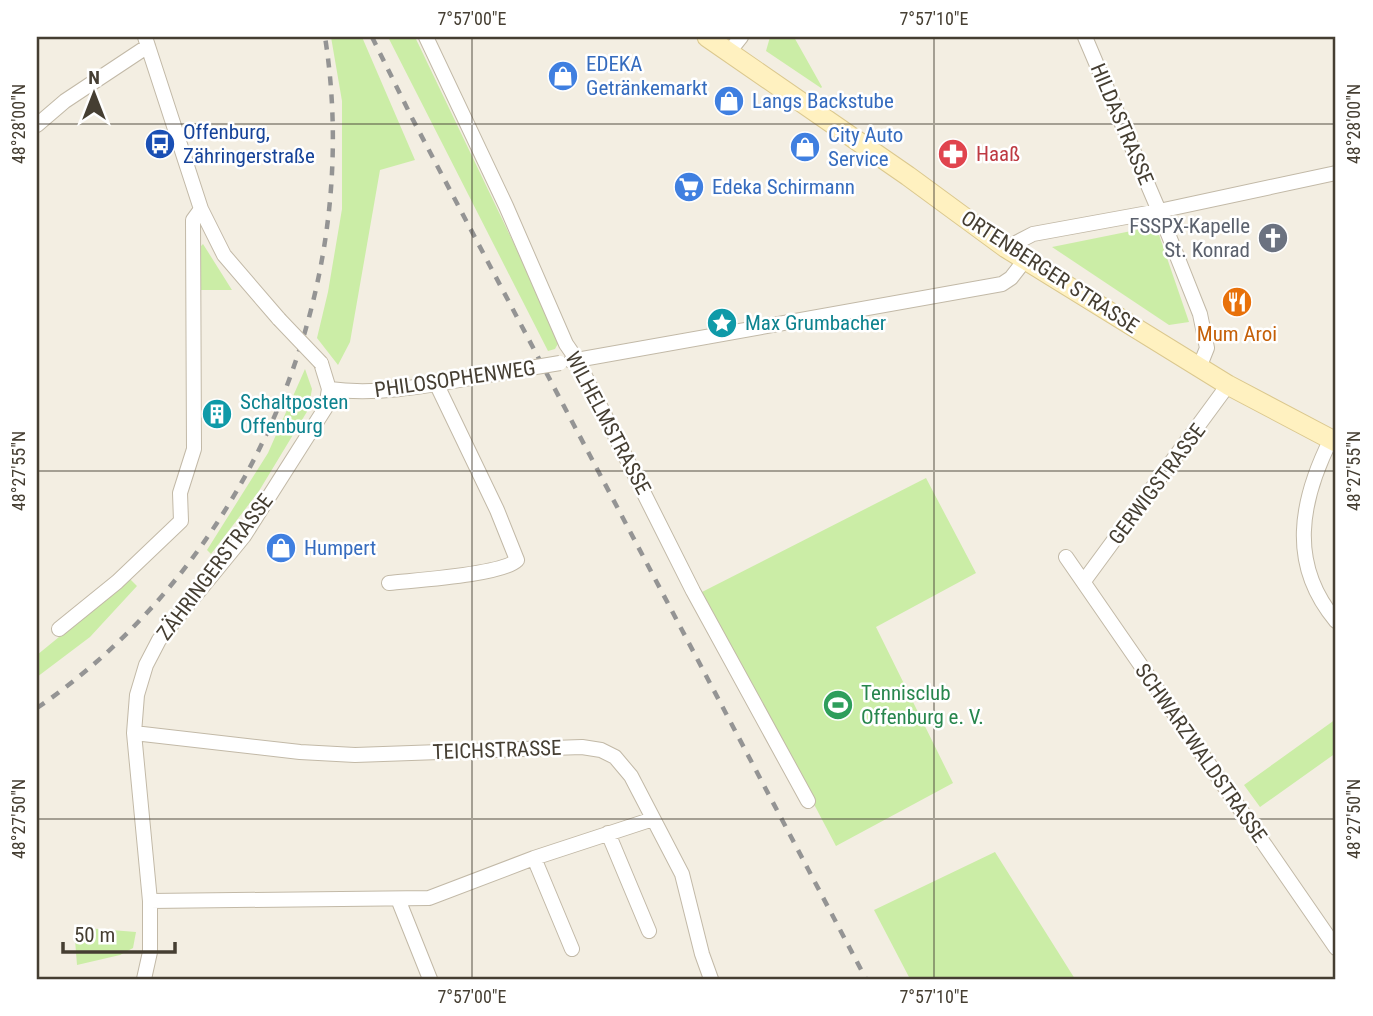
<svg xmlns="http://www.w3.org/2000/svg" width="1373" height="1016" font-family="'Roboto Condensed',sans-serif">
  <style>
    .green { fill: #cbeda6 }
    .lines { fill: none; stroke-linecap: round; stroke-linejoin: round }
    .minor-casing { stroke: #c2b9a7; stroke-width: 16 }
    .secondary-casing { stroke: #dbc88e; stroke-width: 21 }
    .minor { stroke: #fff; stroke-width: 14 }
    .secondary { stroke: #fff1c0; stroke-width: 19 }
    .rail { stroke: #949494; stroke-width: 4.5; stroke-dasharray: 9 9; stroke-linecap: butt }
    .minor-bridge-casing { stroke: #c2b9a7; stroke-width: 16; stroke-linecap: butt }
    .minor-bridge { stroke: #fff; stroke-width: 14 }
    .ticks { fill: none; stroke: #453e32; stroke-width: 2; stroke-opacity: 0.45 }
    .labels { text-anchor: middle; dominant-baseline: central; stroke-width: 5; stroke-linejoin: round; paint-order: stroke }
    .shop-label { font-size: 21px; fill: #366cbe; stroke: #fff; text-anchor: start }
    .street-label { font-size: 21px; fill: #453e32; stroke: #fff }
    .transit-label { font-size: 21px; fill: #164399; stroke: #fff; text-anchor: start }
    .health-label { font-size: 21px; fill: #be3a42; stroke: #fff; text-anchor: start }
    .worship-label { font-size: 21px; fill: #5b616d; stroke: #fff; text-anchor: end }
    .culture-label { font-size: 21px; fill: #0d838f; stroke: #fff; text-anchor: start }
    .food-label { font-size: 21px; fill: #c56008; stroke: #fff }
    .leisure-label { font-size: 21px; fill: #27864d; stroke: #fff; text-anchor: start }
    .neatline { fill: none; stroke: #453e32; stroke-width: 2.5 }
    .ticks-label { font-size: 18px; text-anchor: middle; fill: #453e32 }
  </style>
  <rect width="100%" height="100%" fill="#f3eee2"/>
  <path class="green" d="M331,37H362L415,160L380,170L350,342L338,365L317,338L328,292L342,209V101Z
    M388,37H415L560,340L555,349L548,351Z
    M770,37H794L822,87L821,88L766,51Z
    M1156,226L1189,322L1169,325L1052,247Z
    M203,244L232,290H199L200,247Z
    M305,369L312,389L308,410L259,491L211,554L207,550L268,453Z
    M926,478L976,573L876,627L953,783L836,846L702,592Z
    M130,579L137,586L90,637L37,677V655Z
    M1336,719V753L1260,807L1244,785Z
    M995,852L1075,979H910L874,910Z
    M74,927L136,932L133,948L120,955L77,965Z"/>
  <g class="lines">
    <g class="minor-casing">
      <path id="minor" d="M145,37L201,209L224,255L279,319
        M426,37L506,206L566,344L577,360L693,591L808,801
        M1085,37L1159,211L1200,314L1207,348L1199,368
        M729,52L741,37
        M37,125L65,101L148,46
        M1006,248L1033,234L1159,211L1336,173
        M571,361L1002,284L1011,278L1025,260
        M329,389C387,397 448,381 506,372
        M1331,439C1300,501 1288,564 1336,621
        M1066,557L1336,948
        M1084,581L1228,385
        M389,583C415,580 502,575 517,560L497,510L436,383
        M59,629L117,582L181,521L180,493L194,449L193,220L201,209
        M134,733L300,752L355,755L582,747L601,750L615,757L631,776L682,874L702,954L711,979
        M608,833L649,931
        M534,858L572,949
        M398,899L430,979
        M150,901L429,898L534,858L653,819
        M144,979L150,952V901L134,733L137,695L146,665L159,640L244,536L326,407L329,389L321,363"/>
    </g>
    <g class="secondary-casing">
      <path id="secondary" d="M707,37L908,176L1006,248L1228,385L1336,442"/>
    </g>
    <use href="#minor" class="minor"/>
    <use href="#secondary" class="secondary"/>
    <path class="rail" d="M372,37L412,118L866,979
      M37,708C250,562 365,291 325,37"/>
    <g class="minor-bridge-casing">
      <path id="minor-bridge" d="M279,319L321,363
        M506,372L560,363"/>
    </g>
    <use href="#minor-bridge" class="minor-bridge"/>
  </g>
  <path class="ticks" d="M472,37V979M934,37V979M37,124H1336M37,471H1336M37,819H1336"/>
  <defs>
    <g id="shop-disc" transform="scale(1.575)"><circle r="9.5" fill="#3f7fe0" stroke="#fff"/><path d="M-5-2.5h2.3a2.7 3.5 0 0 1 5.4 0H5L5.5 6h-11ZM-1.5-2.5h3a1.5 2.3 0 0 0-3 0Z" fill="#fff"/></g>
    <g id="bus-disc" transform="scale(1.575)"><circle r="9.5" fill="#1a4fb4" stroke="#fff"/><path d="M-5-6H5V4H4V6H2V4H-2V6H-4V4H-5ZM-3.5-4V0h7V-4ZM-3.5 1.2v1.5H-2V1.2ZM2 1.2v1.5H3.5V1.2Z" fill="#fff"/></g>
    <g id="pharmacy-disc" transform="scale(1.575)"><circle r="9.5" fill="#e0444e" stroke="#fff"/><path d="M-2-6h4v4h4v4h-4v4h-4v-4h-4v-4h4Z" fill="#fff"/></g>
    <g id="supermarket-disc" transform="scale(1.575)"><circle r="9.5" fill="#3f7fe0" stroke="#fff"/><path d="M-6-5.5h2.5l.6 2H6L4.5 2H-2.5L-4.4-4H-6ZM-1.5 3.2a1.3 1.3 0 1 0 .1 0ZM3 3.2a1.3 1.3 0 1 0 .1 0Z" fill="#fff"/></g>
    <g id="church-disc" transform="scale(1.575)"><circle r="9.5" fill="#6b7280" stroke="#fff"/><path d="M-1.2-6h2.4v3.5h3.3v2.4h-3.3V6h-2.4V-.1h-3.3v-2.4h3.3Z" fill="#fff"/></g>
    <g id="restaurant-disc" transform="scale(1.575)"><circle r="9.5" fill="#e8710a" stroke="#fff"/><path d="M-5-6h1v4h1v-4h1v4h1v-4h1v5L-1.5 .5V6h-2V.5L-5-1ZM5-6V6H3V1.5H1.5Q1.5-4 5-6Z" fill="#fff"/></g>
    <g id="sight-disc" transform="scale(1.575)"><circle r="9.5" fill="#0f9aa8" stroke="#fff"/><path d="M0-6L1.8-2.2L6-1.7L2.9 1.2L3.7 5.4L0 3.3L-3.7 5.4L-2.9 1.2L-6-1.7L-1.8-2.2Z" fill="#fff"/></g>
    <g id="building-disc" transform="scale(1.575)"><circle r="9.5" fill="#0f9aa8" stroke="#fff"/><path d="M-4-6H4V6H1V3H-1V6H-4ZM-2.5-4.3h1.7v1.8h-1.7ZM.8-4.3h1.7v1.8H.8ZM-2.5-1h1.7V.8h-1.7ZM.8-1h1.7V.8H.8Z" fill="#fff"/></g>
    <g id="stadium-disc" transform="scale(1.575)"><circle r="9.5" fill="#2e9e5b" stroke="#fff"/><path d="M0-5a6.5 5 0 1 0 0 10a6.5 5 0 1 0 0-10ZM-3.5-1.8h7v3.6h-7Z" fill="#fff"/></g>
  </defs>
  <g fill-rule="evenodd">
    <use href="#shop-disc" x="563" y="76"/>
    <use href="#shop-disc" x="729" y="101"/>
    <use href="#bus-disc" x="160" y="144"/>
    <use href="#shop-disc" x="805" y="147"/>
    <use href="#pharmacy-disc" x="953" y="154"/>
    <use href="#supermarket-disc" x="689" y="187"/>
    <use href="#church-disc" x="1273" y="238"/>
    <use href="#restaurant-disc" x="1237" y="302"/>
    <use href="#sight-disc" x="722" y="323"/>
    <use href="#building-disc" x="217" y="414"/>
    <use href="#shop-disc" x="281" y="548"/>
    <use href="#stadium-disc" x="838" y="705"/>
  </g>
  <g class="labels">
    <g class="shop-label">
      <text x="586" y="64">EDEKA<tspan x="586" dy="24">Getränkemarkt</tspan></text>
      <text x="752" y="101">Langs Backstube</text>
      <text x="828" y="135">City Auto<tspan x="828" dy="24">Service</tspan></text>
      <text x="712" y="187">Edeka Schirmann</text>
      <text x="304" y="548">Humpert</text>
    </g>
    <g class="street-label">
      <text transform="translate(1122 124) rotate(67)">HILDASTRASSE</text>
      <text transform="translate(1050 272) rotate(33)">ORTENBERGER STRASSE</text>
      <text transform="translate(455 379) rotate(-8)">PHILOSOPHENWEG</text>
      <text transform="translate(608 423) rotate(62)">WILHELMSTRASSE</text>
      <text transform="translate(1157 484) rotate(-53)">GERWIGSTRASSE</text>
      <text transform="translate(215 567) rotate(-53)">ZÄHRINGERSTRASSE</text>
      <text transform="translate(497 750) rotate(-2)">TEICHSTRASSE</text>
      <text transform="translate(1201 753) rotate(55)">SCHWARZWALDSTRASSE</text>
    </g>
    <g class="transit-label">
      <text x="183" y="132">Offenburg,<tspan x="183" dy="24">Zähringerstraße</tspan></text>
    </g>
    <g class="health-label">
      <text x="976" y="154">Haaß</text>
    </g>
    <g class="worship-label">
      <text x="1250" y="226">FSSPX-Kapelle<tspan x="1250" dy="24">St. Konrad</tspan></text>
    </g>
    <g class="culture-label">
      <text x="745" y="323">Max Grumbacher</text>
      <text x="240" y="402">Schaltposten<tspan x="240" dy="24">Offenburg</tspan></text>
    </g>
    <g class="food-label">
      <text x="1237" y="334">Mum Aroi</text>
    </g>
    <g class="leisure-label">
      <text x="861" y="693">Tennisclub<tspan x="861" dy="24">Offenburg e. V.</tspan></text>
    </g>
  </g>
  <rect width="1373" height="1016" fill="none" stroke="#ffffff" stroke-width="77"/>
  <g transform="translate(94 94)" stroke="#ffffff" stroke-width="5" paint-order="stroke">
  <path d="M0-5L12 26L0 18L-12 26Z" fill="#453e32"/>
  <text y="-10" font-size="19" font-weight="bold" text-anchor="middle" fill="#453e32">N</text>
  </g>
  <path d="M63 942v10h112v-10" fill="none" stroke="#453e32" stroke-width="3.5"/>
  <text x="74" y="942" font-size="21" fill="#453e32" stroke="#ffffff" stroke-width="5" paint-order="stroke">50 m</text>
  <rect x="38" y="38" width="1296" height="940" class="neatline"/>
  <g class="ticks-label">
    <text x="472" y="25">7°57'00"E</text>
    <text x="934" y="25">7°57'10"E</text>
    <text transform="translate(19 124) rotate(-90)" y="6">48°28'00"N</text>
    <text transform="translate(1354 124) rotate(-90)" y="6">48°28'00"N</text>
    <text transform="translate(19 471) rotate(-90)" y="6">48°27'55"N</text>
    <text transform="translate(1354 471) rotate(-90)" y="6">48°27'55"N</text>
    <text transform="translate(19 819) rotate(-90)" y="6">48°27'50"N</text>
    <text transform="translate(1354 819) rotate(-90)" y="6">48°27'50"N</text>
    <text x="472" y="1003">7°57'00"E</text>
    <text x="934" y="1003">7°57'10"E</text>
  </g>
</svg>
